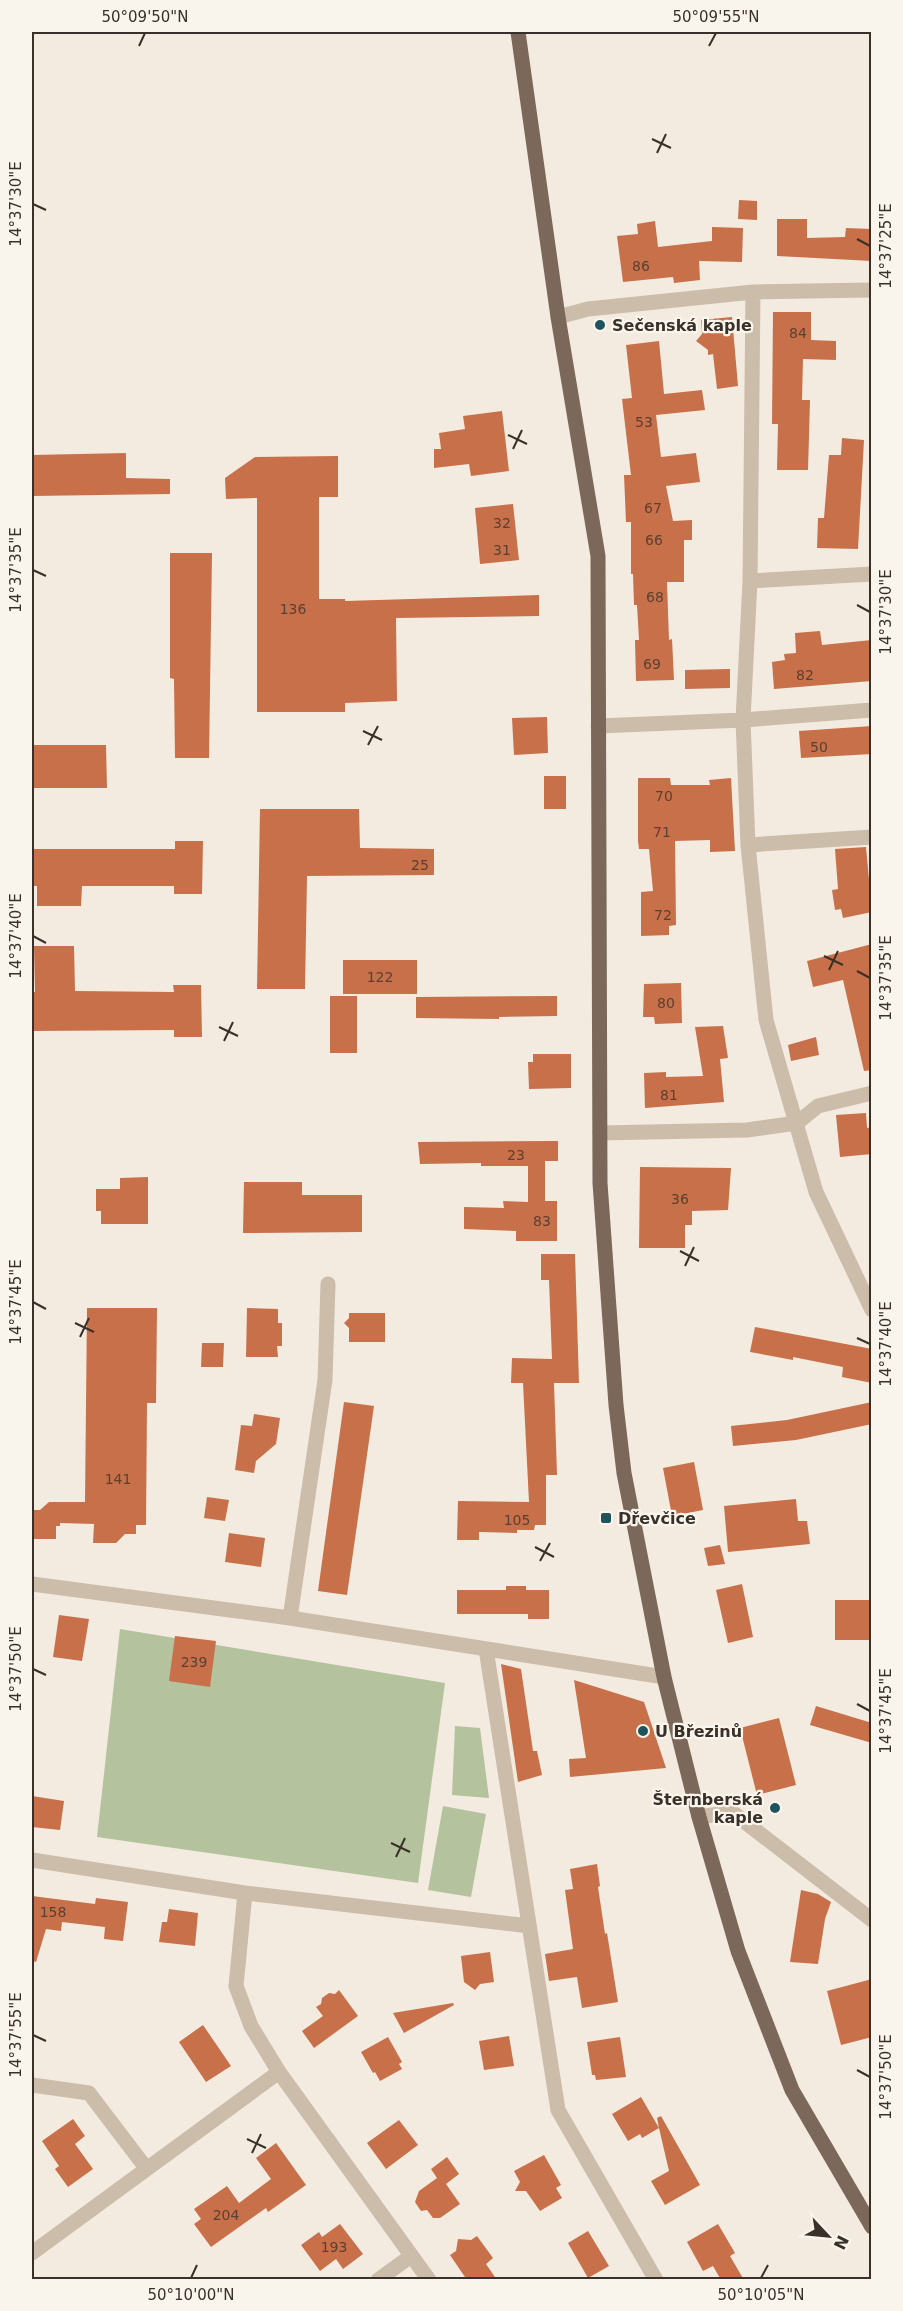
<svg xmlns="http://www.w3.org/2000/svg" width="903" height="2311" font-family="'DejaVu Sans',sans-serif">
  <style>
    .green { fill: #b4c39e }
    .building { fill: #c77049 }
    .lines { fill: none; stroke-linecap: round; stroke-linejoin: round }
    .minor { stroke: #ccbcaa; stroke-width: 15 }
    .major { stroke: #7b685b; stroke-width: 15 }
    .ticks { fill: none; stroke: #39302a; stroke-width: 2 }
    .poi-dot { fill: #1f545c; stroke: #faf5ec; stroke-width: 2 }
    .labels { text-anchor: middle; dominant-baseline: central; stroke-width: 4.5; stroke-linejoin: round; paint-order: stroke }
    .number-label { font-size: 14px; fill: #5c4032 }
    .poi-label { font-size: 16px; font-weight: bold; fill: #39302a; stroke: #faf5ec; text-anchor: start }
    .neatline { fill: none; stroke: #39302a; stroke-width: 2 }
    .ticks-label { font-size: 15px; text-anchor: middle; fill: #39302a }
  </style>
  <rect width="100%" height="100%" fill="#f3ebdf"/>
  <path class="green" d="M120,1629L445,1683L418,1883L97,1837Z
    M455,1726L480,1728L489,1798L452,1795Z
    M443,1806L486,1814L471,1897L428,1890Z"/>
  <path class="building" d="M739,200L757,201V220L738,219Z
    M777,219H807V238L845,237L846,228L872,229V261L777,256Z
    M655,221L658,247L712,241V227L743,228L742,262L699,261L700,280L674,283L673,277L623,282L617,236L638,234L637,224Z
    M773,312H811V340L836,341V360L803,359L802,400H810L808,470H777L778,424H772Z
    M732,317L738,386L717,389L713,354L708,355V350L696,341L702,334L701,320Z
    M659,341L664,394L702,390L705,410L656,415L661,457L696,453L700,482L666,486L673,521L692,520V540H684V582H667L669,640L672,639L674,680L636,681L635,640H639L637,605H634L633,574H631V522H626L624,475H631L622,399L632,398L626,345Z
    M502,411L509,471L471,476L469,464L434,468V449H441L439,433L465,429L463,416Z
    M842,438L864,440L858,549L817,548L818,518H824L829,455H841Z
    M126,453V478L170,479V494L32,496V455Z
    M338,456V497H319V599H345V601L539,595V616L396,618L397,701L345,703V712H257V498L226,499L225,478L255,457Z
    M513,504L519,560L480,564L475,508Z
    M170,553H212L209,758H175L174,679L170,678Z
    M820,631L822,645L872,640V681L774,689L772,662L785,660L784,654L796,653L795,633Z
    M730,669V688L685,689V670Z
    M547,717L548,753L514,755L512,718Z
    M872,726V754L801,758L799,731Z
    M32,745H106L107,788H32Z
    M544,776H566V809H544Z
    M638,778H670L671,785H710L709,780L731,778L735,851L710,852V840L675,841L676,925L669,926V935L641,936V892L653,891L649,849H639L638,841Z
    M260,809H359L360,848L434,849V875L307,876L305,989H257Z
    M175,841H203L202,894H174V886H82L81,906H37V886H32V849H175Z
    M866,847L872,912L843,918L841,909L835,910L832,890L838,889L835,849Z
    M872,944V1070L864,1071L843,980L813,987L807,961Z
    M34,946H74L75,991L174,992L173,985H201L202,1037H174V1030L32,1031V992H35Z
    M343,960H417V994H343Z
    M681,983L682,1023L655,1024L654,1017H643L644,984Z
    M330,996H357V1053H330Z
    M557,996V1016L499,1017V1019L416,1018V997Z
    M723,1026L728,1058L720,1059L724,1102L645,1108L644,1073L666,1072V1077L703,1076L695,1027Z
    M816,1037L819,1055L791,1061L788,1045Z
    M533,1054H571V1088L529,1089L528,1062H533Z
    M866,1113L867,1128L872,1127V1154L840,1157L836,1115Z
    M558,1141V1161H545V1201H557V1241H516V1231L464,1229V1207L504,1208L503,1201L528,1202V1166H481V1163L420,1164L418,1142Z
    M640,1167L731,1168L728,1210L692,1211V1225H685V1248H639Z
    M148,1177V1224H101V1211H96V1189H120V1178Z
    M244,1182H302V1195H362V1232L243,1233Z
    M541,1254H575L579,1383H554L557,1475H546V1525H535L534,1530H517V1533L479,1532V1540H457L458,1501L529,1502L523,1383H511L512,1358L552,1359L549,1280H541Z
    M87,1308H157L156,1403H147L146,1525H136V1534H125L116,1543H93L94,1524L60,1523V1526H56V1539H32V1510H40L49,1502H85Z
    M247,1308L278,1309V1323H282V1346H277L278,1357H246Z
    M349,1313H385V1342H349V1328L344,1323L349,1318Z
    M755,1327L872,1349V1383L842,1377L843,1367L793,1357V1360L750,1352Z
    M202,1343H224L223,1367H201Z
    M344,1402L374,1406L347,1595L318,1591Z
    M872,1402V1424L796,1440L733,1446L731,1426L787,1420Z
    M254,1414L280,1418L276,1444L256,1461L254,1473L235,1470L241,1425L252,1426Z
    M694,1462L703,1510L672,1516L663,1468Z
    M207,1497L229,1500L225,1521L204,1518Z
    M796,1499L798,1521H807L810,1544L728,1552L724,1506Z
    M229,1533L265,1538L261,1567L225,1562Z
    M720,1545L725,1564L708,1566L704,1548Z
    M742,1584L753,1637L728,1643L716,1590Z
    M506,1586H526V1590H549V1619H528V1614H457V1590H506Z
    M835,1600H872V1640H835Z
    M59,1615L89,1619L82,1661L53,1657Z
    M175,1636L216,1641L210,1687L169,1681Z
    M501,1664L521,1669L533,1751H537L542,1775L518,1782Z
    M574,1680L644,1702L666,1768L570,1777L569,1759L586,1758Z
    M816,1706L872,1723V1743L810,1725Z
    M779,1718L796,1785L757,1795L740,1728Z
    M32,1796L64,1801L60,1830L32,1827Z
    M597,1864L600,1886L598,1887L605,1934L607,1933L618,2002L582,2008L577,1977L549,1981L545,1954L573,1949L565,1890L573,1889L570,1869Z
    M801,1890L818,1894L831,1902L825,1919L818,1964L790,1962Z
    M32,1896L95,1904L96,1898L128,1902L123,1941L104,1939L105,1927L62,1922L61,1931L46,1929L36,1962L32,1961Z
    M169,1909L198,1913L195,1946L159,1942L162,1922H167Z
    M490,1952L494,1982L480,1984L475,1990L464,1982L461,1956Z
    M872,1979V2037L841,2045L827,1991Z
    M339,1990L358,2016L314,2048L302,2031L323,2016L316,2007L321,2004L322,1998L329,1993L335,1994Z
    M453,2003L454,2005L404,2033L393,2013Z
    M203,2025L231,2066L206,2082L179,2042Z
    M509,2036L514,2066L484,2070L479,2041Z
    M388,2037L402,2062L399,2064L402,2069L380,2081L375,2072L373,2073L361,2052Z
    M620,2037L626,2077L596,2080L595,2075H592L587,2042Z
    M641,2097L659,2128L657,2118L661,2116L700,2185L665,2205L651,2181L669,2171L659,2128L642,2138L640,2134L628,2141L612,2114Z
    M73,2119L85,2136L75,2144L93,2169L68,2187L55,2169L59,2166L42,2141Z
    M399,2120L418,2145L386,2169L367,2143Z
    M276,2143L306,2185L268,2212L266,2208L211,2247L194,2224L201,2219L194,2209L227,2186L239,2203L271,2179L256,2158Z
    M544,2155L561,2185L556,2188L562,2198L540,2211L526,2191H515L520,2182L514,2171Z
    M447,2157L459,2174L446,2184L460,2204L440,2218H433L427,2210L421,2211L415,2202L419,2191L437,2178L431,2169Z
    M340,2224L363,2254L343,2269L336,2259L320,2271L301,2245L319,2232L322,2237Z
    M718,2224L735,2253L730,2256L744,2280H721L713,2266L703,2271L687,2242Z
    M588,2231L609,2266L588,2278L568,2243Z
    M477,2236L493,2258L486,2264L497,2280H467L450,2255L456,2251L458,2239L471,2240Z"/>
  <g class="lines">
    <path class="minor" d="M753,292L750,581L743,720L748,845L766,1020L816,1192L872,1310
      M558,317L588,309L753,292L872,290
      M750,581L872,574
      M598,726L743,720L872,710
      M748,845L872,837
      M600,1133L747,1130L797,1123L818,1106L872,1093
      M32,1584L290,1618L664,1677
      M290,1618L325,1380L328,1284
      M486,1649L558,2110L656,2280
      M699,1817L732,1812L872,1920
      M32,1860L245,1893L529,1926
      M245,1893L236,1986L251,2026L279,2072L429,2280
      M32,2085L89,2093L146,2168
      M32,2253L279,2072
      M378,2280L411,2256"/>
    <path class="major" d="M518,32L558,317L598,556L600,1183L616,1405L624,1473L664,1677L699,1817L738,1951L792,2090L872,2227"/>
  </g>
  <path class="ticks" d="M139,46L145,33M709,46L716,33M652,139L671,148M657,153L666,134M33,204L46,210M857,239L870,246M508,435L527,444M513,449L522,430M33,570L46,576M857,605L870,612M363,731L382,740M368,745L378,726M33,936L46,943M824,956L843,965M829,970L838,951M857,971L870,978M219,1027L238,1036M224,1041L233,1022M680,1251L699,1261M685,1266L694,1247M33,1302L46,1309M75,1323L94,1332M80,1337L89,1318M857,1338L870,1344M535,1547L554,1557M540,1561L550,1543M33,1669L46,1675M857,1704L870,1711M391,1843L410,1852M396,1857L405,1838M33,2035L46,2041M857,2070L870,2077M247,2139L266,2148M252,2153L261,2134M191,2278L197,2265M761,2278L768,2265"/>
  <g class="poi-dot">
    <circle cx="600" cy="325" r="6"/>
    <rect x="600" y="1512" width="12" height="12" rx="3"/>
    <circle cx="643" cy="1731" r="6"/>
    <circle cx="775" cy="1808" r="6"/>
  </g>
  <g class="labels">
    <g class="number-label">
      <text x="641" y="266">86</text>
      <text x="798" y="333">84</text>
      <text x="644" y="422">53</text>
      <text x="653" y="508">67</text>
      <text x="502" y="523">32</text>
      <text x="654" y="540">66</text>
      <text x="502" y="550">31</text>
      <text x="655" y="597">68</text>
      <text x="293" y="609">136</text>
      <text x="652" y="664">69</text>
      <text x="805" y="675">82</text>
      <text x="819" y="747">50</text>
      <text x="664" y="796">70</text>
      <text x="662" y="832">71</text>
      <text x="420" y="865">25</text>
      <text x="663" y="915">72</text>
      <text x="380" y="977">122</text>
      <text x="666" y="1003">80</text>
      <text x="669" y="1095">81</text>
      <text x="516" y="1155">23</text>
      <text x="680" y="1199">36</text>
      <text x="542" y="1221">83</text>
      <text x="118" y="1479">141</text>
      <text x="517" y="1520">105</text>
      <text x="194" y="1662">239</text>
      <text x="53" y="1912">158</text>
      <text x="226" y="2215">204</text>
      <text x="334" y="2247">193</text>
    </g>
    <g class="poi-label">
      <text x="612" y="325">Sečenská kaple</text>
      <text x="618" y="1518">Dřevčice</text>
      <text x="655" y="1731">U Březinů</text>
      <text x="763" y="1799" text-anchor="end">Šternberská<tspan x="763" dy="18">kaple</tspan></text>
    </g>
  </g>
  <rect width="903" height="2311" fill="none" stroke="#faf5ec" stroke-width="66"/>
  <g transform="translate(828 2236) rotate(116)" stroke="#faf5ec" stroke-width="4.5" paint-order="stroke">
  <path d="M0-4.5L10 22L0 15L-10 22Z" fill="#39302a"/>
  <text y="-9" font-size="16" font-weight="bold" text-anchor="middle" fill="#39302a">N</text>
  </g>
  <rect x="33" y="33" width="837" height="2245" class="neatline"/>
  <g class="ticks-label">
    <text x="145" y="22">50°09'50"N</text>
    <text x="716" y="22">50°09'55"N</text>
    <text transform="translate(16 204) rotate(-90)" y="5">14°37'30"E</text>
    <text transform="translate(886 246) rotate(-90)" y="5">14°37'25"E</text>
    <text transform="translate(16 570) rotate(-90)" y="5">14°37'35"E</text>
    <text transform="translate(886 612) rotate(-90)" y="5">14°37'30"E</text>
    <text transform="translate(16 936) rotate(-90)" y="5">14°37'40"E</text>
    <text transform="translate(886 978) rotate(-90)" y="5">14°37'35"E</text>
    <text transform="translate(16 1302) rotate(-90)" y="5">14°37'45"E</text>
    <text transform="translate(886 1344) rotate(-90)" y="5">14°37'40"E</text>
    <text transform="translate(16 1669) rotate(-90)" y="5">14°37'50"E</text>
    <text transform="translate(886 1711) rotate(-90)" y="5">14°37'45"E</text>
    <text transform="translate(16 2035) rotate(-90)" y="5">14°37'55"E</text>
    <text transform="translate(886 2077) rotate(-90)" y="5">14°37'50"E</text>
    <text x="191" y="2300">50°10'00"N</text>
    <text x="761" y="2300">50°10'05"N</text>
  </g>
</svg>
